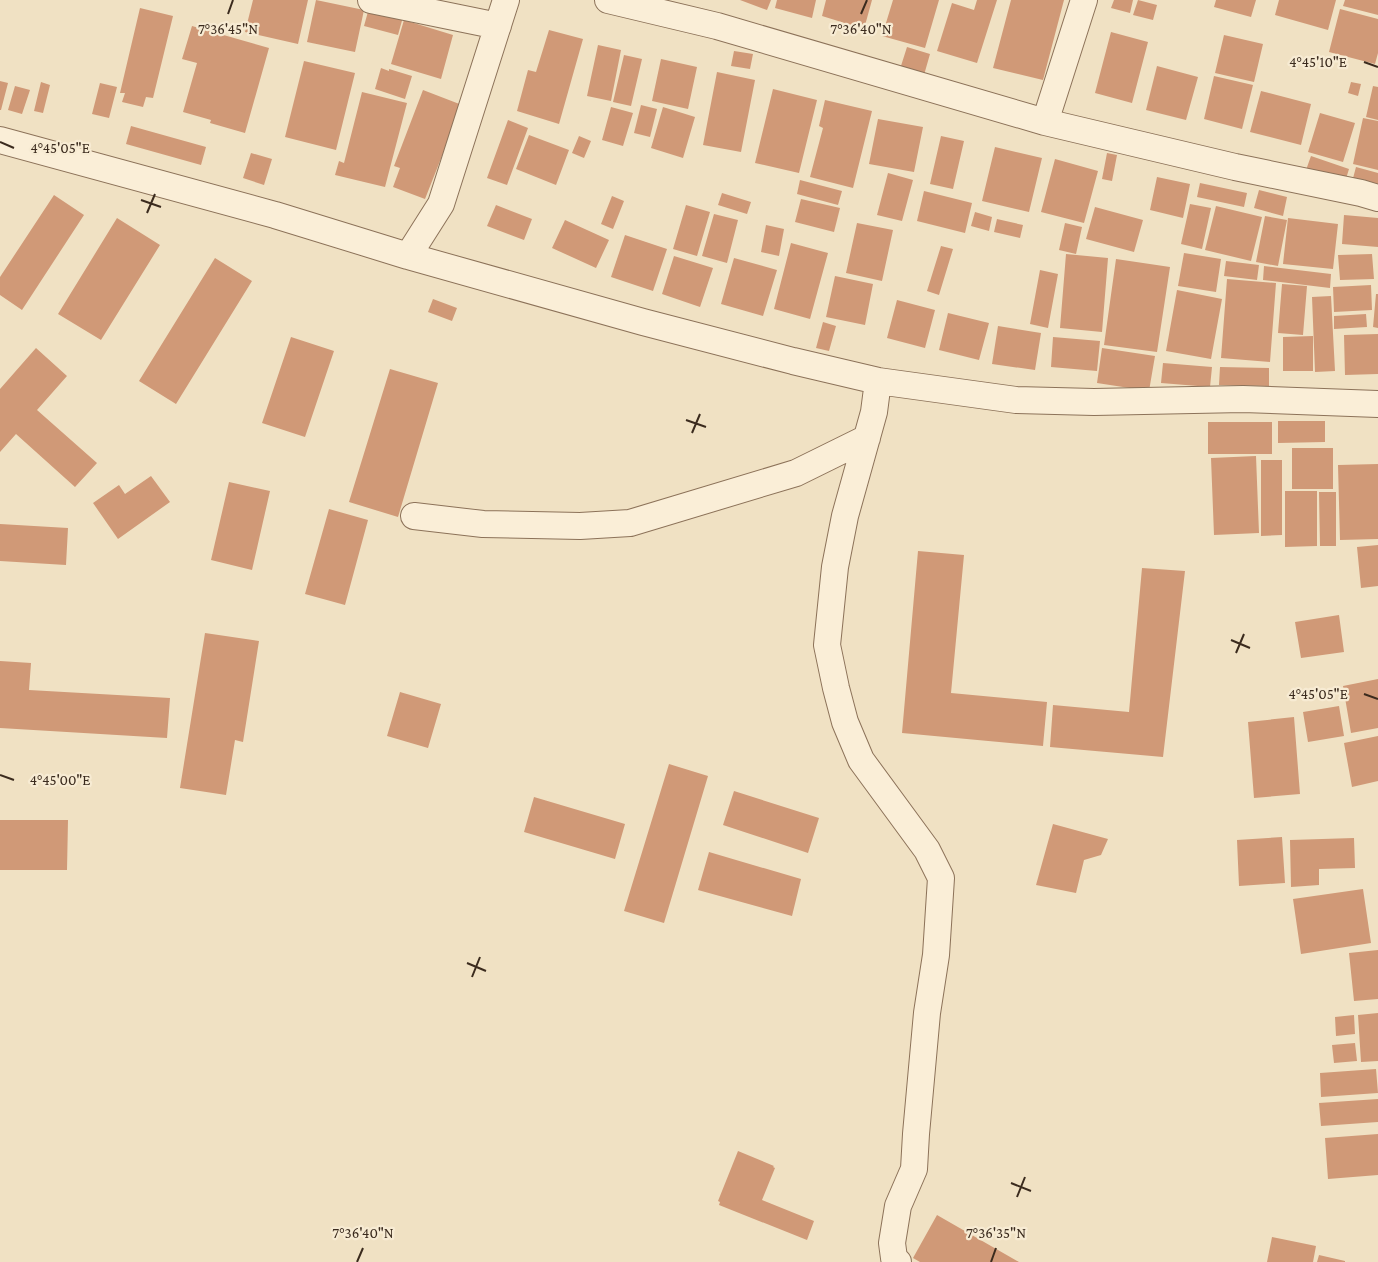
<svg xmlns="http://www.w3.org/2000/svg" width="1378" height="1262" font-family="'Crimson Pro',serif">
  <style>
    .building { fill: #d09977 }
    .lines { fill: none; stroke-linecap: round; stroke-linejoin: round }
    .minor-casing { stroke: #8c7259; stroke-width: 28 }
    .minor { stroke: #faeed7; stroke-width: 26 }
    .ticks { fill: none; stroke: #3b2b1e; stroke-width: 2 }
    .ticks-label { font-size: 15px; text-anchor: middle; fill: #3b2b1e; stroke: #f7ebd3; stroke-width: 4.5; stroke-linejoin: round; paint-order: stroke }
  </style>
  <rect width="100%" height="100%" fill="#f0e1c3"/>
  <path class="building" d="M253,0H308L298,44L245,32Z
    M316,0L364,10L355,52L307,42Z
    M740,0H771L767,10Z
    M777,0H816L812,18L775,8Z
    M826,0H872L864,29L822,16Z
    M893,0H939L925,48L882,36Z
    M977,0H997L977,63L937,51L952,3L974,10Z
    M1011,0H1064L1043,80L993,68Z
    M1114,0H1133L1130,13L1111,8Z
    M1138,0L1157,5L1153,20L1133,15Z
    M1216,0H1256L1251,17L1214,7Z
    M1279,0H1336L1328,30L1275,15Z
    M1345,0H1378V15L1343,6Z
    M140,8L173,16L153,98L146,97L143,107L122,102L125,93H120Z
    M369,8L403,17L398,35L364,26Z
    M1340,9L1378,19V53L1375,64L1329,52Z
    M404,20L453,35L441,79L391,64Z
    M192,26L269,48L245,133L210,123L211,120L183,112L197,63L182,59Z
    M549,30L583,39L559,124L517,111L528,70L536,72Z
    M1111,32L1148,42L1132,103L1095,93Z
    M1224,35L1263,44L1254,82L1215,73Z
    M598,45L621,50L611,101L587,96Z
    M907,47L930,54L924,75L900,69Z
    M734,51L753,54L750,69L731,66Z
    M624,55L642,59L631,106L613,102Z
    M661,59L697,67L688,109L652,101Z
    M304,61L355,73L336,150L285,137Z
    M1157,66L1198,77L1186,120L1146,110Z
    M381,68L389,71V69L412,76L405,99L375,89Z
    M717,72L755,80L741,152L703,145Z
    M1214,76L1253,85L1242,129L1204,119Z
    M0,81L8,83L1,110H0Z
    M41,82L50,85L43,113L34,111Z
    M1351,82L1361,84L1358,96L1348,93Z
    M100,83L117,87L109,118L92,114Z
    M15,86L30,90L22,114L8,110Z
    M1373,86L1378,87V120L1366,117Z
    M773,89L817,100L799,173L755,163Z
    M423,90L462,105L425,199L393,187L400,168L394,166Z
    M1261,91L1311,104L1301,145L1250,132Z
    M362,92L407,103L385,187L335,175L339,161L344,163Z
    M825,100L872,111L853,188L810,177L823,128L819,126Z
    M641,105L657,109L650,137L634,133Z
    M611,107L633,113L623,146L602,140Z
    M663,107L695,117L683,158L651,148Z
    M1320,113L1355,123L1343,162L1308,152Z
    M1363,118L1378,121V170L1353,164Z
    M878,119L923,127L914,172L869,164Z
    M508,120L528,128L507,185L487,178Z
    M131,126L206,147L201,165L126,144Z
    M529,135L569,150L556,185L516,169Z
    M579,136L591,141L584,158L572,153Z
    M941,136L964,141L953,189L930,184Z
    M995,147L1042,158L1029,212L982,201Z
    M251,153L272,159L264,185L243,178Z
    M1107,153L1117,155L1112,181L1102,179Z
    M1311,156L1349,169L1345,182L1306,170Z
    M1055,159L1098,171L1084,223L1041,212Z
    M1356,167L1378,173V190L1352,182Z
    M888,173L913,180L902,221L877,215Z
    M1157,177L1190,184L1183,218L1150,210Z
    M800,180L842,191L838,205L797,194Z
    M1200,183L1247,193L1244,207L1197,197Z
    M1259,190L1287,197L1283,216L1254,208Z
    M924,191L972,203L965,233L917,221Z
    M722,193L751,202L747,214L718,205Z
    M54,195L84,215L22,310L0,295V277Z
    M612,196L624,201L613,229L601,224Z
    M801,199L840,208L834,232L795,222Z
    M1190,204L1211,208L1202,249L1181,244Z
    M496,205L532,219L524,240L487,226Z
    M686,205L710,212L697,256L673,249Z
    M1216,206L1262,217L1251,261L1205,250Z
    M1095,207L1143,220L1134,252L1086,239Z
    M975,212L992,217L989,231L971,226Z
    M714,214L738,220L727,263L702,256Z
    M1344,215L1378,218V247L1342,244Z
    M1265,216L1287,220L1278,266L1256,262Z
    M117,218L160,245L101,340L58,314Z
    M1288,218L1338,224L1333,269L1283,264Z
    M997,219L1023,225L1020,238L994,232Z
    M565,220L609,240L596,268L552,248Z
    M857,223L893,230L882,281L846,273Z
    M1065,223L1082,227L1076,254L1059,250Z
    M766,225L784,229L779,256L761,252Z
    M625,235L667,249L653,291L611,277Z
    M791,243L828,253L810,319L774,309Z
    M941,246L953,249L939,295L927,291Z
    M1184,253L1221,259L1216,292L1178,286Z
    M1066,254L1108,258L1102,332L1060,328Z
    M1372,254L1374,279L1340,280L1338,255Z
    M674,256L713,268L700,307L662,294Z
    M215,258L252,281L176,404L139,381Z
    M734,258L777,270L763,316L721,304Z
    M1116,259L1170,267L1157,352L1104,345Z
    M1226,261L1259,265L1257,280L1224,276Z
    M1264,266L1331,274L1330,288L1263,280Z
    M1040,270L1058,274L1048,328L1030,324Z
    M835,276L873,284L865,325L826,317Z
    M1227,279L1276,283L1270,362L1221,358Z
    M1282,284L1307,286L1303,335L1278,333Z
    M1371,285L1372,310L1334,312L1333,287Z
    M1177,290L1222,299L1211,359L1166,351Z
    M1376,294H1378V328L1373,327Z
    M1331,296L1335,371L1315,372L1312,297Z
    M433,299L457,308L452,321L428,312Z
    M897,300L935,310L925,348L887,338Z
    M948,313L989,323L979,360L939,350Z
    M1366,314L1367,327L1334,329V316Z
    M823,322L836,326L829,351L816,348Z
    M998,326L1041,333L1035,370L992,364Z
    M1378,334V374L1345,375L1344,335Z
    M1313,336V371H1283V337Z
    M291,337L334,351L305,437L262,423Z
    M1053,337L1100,341L1097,371L1051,367Z
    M36,348L67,376L37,410L97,463L75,487L16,434L0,452V389Z
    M1102,348L1155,356L1149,391L1097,383Z
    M1163,363L1212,367L1210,387L1161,383Z
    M1220,367L1269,368V386L1219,385Z
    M390,369L438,383L398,517L349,502Z
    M1278,421H1325V442L1278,443Z
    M1208,422H1272V454H1208Z
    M1292,448H1333V489H1292Z
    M1256,456L1259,533L1214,535L1211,458Z
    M1261,460H1282V535L1261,536Z
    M1378,464V539L1340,540L1338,465Z
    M151,476L170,502L118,539L93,503L119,485L125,494Z
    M229,482L270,491L252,570L211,560Z
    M1285,491H1317V546L1285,547Z
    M1319,492H1336V546H1320Z
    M329,509L368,520L345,605L305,594Z
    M0,524L68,528L66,565L0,561Z
    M1378,545V586L1361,588L1357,547Z
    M918,551L964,555L951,693L1047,702L1043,746L902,733Z
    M1142,568L1185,571L1163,757L1050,747L1053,705L1129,712Z
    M1339,615L1344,652L1301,658L1295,622Z
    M205,633L259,641L243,742L235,740L226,795L180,788Z
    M0,661L31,663L29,690L170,698L167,738L0,728Z
    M1378,679V728L1351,733L1343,686Z
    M400,692L441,704L428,748L387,736Z
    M1339,706L1344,736L1308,742L1303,712Z
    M1294,717L1300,794L1254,798L1248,722Z
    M1378,736V781L1352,787L1344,743Z
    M669,764L708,776L664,923L624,911Z
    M734,791L819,818L808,853L723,825Z
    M534,797L625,824L615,859L524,832Z
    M0,820H68L67,870H0Z
    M1053,824L1108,839L1101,855L1084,860L1076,893L1036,885Z
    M1282,837L1285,883L1239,886L1237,840Z
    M1354,838L1355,868L1319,869V885L1291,887L1290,840Z
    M709,852L801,879L792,916L698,890Z
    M1363,889L1371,943L1301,954L1293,899Z
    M1378,950V999L1354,1001L1349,953Z
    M1378,1013V1061L1361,1062L1358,1015Z
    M1354,1015L1355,1034L1336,1036L1335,1017Z
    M1355,1043L1357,1061L1334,1063L1332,1045Z
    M1376,1069L1378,1093L1321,1097L1320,1073Z
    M1378,1099V1122L1321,1126L1319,1103Z
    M1378,1134V1175L1328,1179L1325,1138Z
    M738,1151L774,1166L773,1167L775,1168L762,1200L814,1221L807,1240L719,1205L720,1202L718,1201Z
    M937,1215L1019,1262H920L913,1258Z
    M1272,1237L1316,1246L1313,1262H1267Z
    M1319,1255L1345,1261V1262H1317Z"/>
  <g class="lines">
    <g class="minor-casing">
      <path id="minor" d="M371,0L498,26
        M608,0L717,26L1045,122L1235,167L1361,193L1378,198
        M1045,122L1084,0
        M0,140L275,215L408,256L643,322L793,361L878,381L1016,400L1094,402L1243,399L1378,404
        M408,256L441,204L506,0
        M878,381L874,412L845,516L835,567L827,645L836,688L845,722L861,760L927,850L941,878L936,955L927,1013L916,1134L914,1169L898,1206L892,1243L894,1258L898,1262
        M414,516L483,524L580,526L630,523L796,473L867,438"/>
    </g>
    <use href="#minor" class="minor"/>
  </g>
  <path class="ticks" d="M228,14L233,0M861,14L867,0M1364,62L1378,67M0,142L14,148M141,200L161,207M147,213L155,194M686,420L706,427M692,433L700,414M1231,640L1250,648M1236,653L1244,634M1364,694L1378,699M0,775L14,780M467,963L486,971M472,977L480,957M1011,1183L1031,1191M1017,1197L1025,1177M357,1262L363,1248M991,1262L996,1248"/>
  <g class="ticks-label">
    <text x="228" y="34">7°36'45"N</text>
    <text x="861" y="34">7°36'40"N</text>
    <text x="1318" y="67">4°45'10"E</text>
    <text x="60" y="153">4°45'05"E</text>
    <text x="1318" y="699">4°45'05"E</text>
    <text x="60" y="785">4°45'00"E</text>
    <text x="363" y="1238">7°36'40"N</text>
    <text x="996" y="1238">7°36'35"N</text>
  </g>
</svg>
